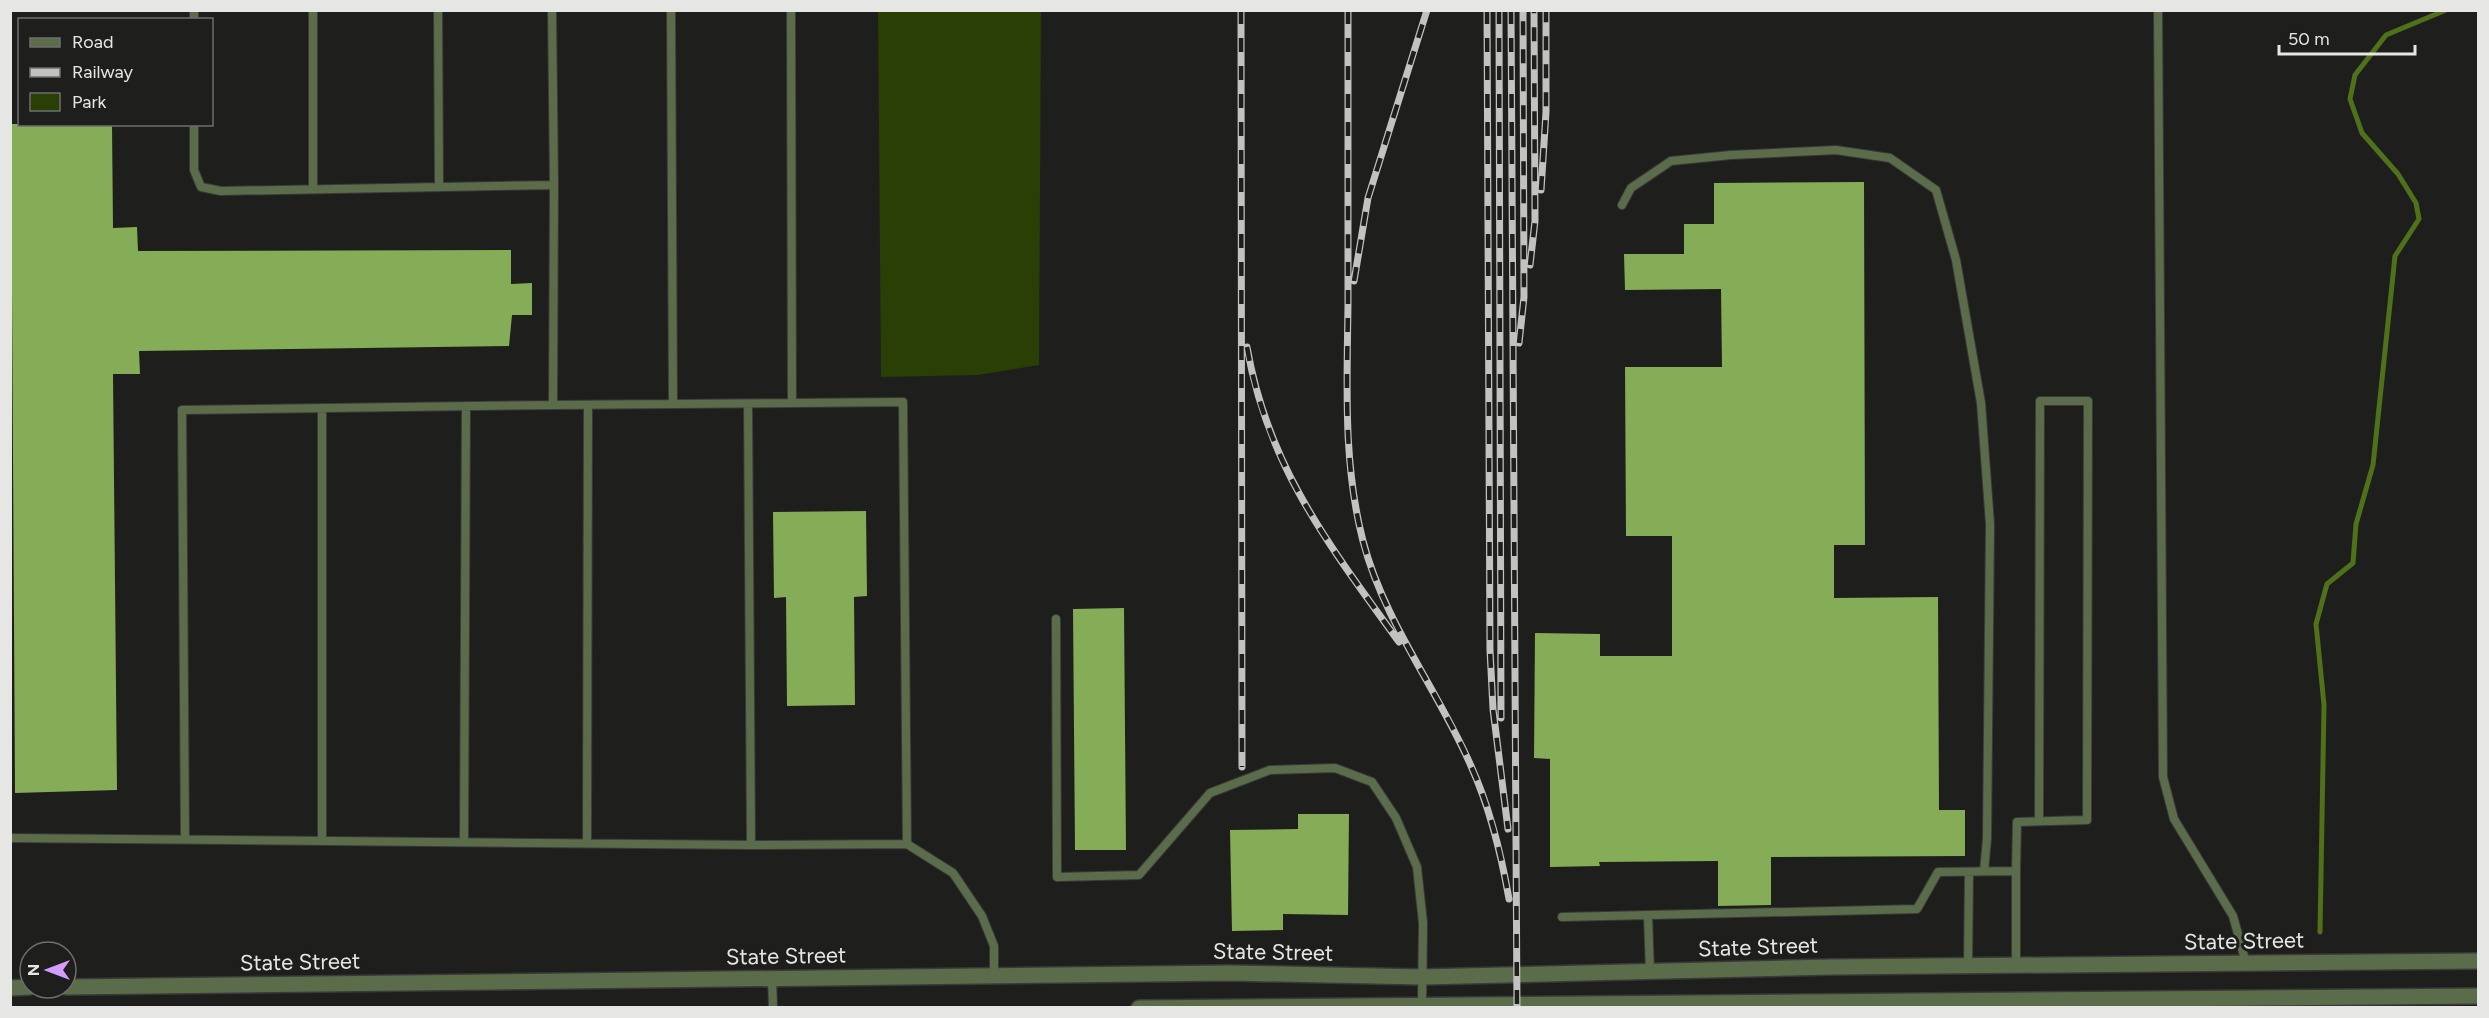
<svg xmlns="http://www.w3.org/2000/svg" width="2489" height="1018" font-family="Figtree,sans-serif">
  <style>
    .green { fill: #293f06 }
    .lines { fill: none; stroke-linecap: round; stroke-linejoin: round }
    .stream { stroke: #4e7119; stroke-width: 5 }
    .building { fill: #85ac57 }
    .service-casing { stroke: #3a3b39; stroke-width: 10 }
    .tertiary-casing { stroke: #3a3b39; stroke-width: 18 }
    .service { stroke: #5b6c4a; stroke-width: 8 }
    .tertiary { stroke: #5b6c4a; stroke-width: 15 }
    .rail-casing { stroke: #c2c3c1; stroke-width: 7 }
    .rail { stroke: #1e1f1d; stroke-width: 4.5; stroke-dasharray: 14; stroke-linecap: butt }
    .labels { text-anchor: middle; dominant-baseline: central; stroke-width: 6; stroke-linejoin: round; paint-order: stroke }
    .street-label { font-size: 22px; fill: #e6e7e5; stroke: #1e1f1d }
  </style>
  <rect width="100%" height="100%" fill="#1e1f1d"/>
  <path class="green" d="M878,11H1041L1039,365L978,375L881,377Z"/>
  <g class="lines">
    <path class="stream" d="M2320,932L2324,705L2316,624L2327,584L2353,563L2356,524L2373,465L2395,256L2419,219L2416,203L2398,174L2362,133L2350,99L2355,75L2386,35L2446,10"/>
  </g>
  <path class="building" d="M11,124H112L113,228L137,227L138,251L511,250V284L532,283V315H512L509,346L139,351L140,374H113L117,790L15,793Z
    M1864,182L1865,545H1834V598L1938,597L1939,810H1965V856L1771,857V905L1718,906V861L1599,862L1600,866L1550,867V759L1534,758L1535,633L1600,634V656H1672V536H1626L1625,367H1722L1721,289L1625,290L1624,254H1684V224H1714V183Z
    M866,511L867,596L854,597L855,705L787,706L786,597L774,598L773,512Z
    M1124,608L1126,850H1075L1073,609Z
    M1298,814H1349L1348,915L1283,914V930L1232,931L1230,830L1298,829Z"/>
  <g class="lines">
    <g class="service-casing">
      <path id="service" d="M313,10V188
        M438,10L439,185
        M552,10L554,185
        M671,10L673,404
        M791,10L792,403L903,402L907,844
        M2158,10L2163,777L2174,819L2233,916L2246,963
        M194,20V10
        M194,124V170L201,187L221,191L554,185L553,405L792,403
        M1622,205L1631,188L1671,161L1731,155L1836,150L1890,158L1936,190L1956,260L1981,403L1990,524L1987,839L1984,871
        M748,404L751,845
        M322,408V841
        M1056,619L1057,877L1139,875L1210,793L1270,770L1335,768L1372,782L1396,818L1417,867L1423,923L1422,1004
        M10,838L751,845L907,844L953,873L982,916L994,946V976
        M185,839L182,410L553,405
        M464,842L466,406
        M587,843L588,405
        M2016,871L2017,822L2087,820L2088,401H2040L2039,821
        M1648,916L1650,972
        M1562,917L1917,909L1938,872L2016,871V966
        M1968,966L1969,872
        M772,978L773,1008"/>
    </g>
    <g class="tertiary-casing">
      <path id="tertiary" d="M66,987L1230,973L1422,977L1832,967L2478,961
        M10,988L30,987
        M1139,1008L2478,996"/>
    </g>
    <use href="#service" class="service"/>
    <use href="#tertiary" class="tertiary"/>
    <g class="rail-casing">
      <path id="rail" d="M1241,10L1242,767
        M1348,10C1348,109 1348,208 1348,306C1347,385 1343,464 1363,541C1384,622 1438,690 1471,766C1490,808 1501,853 1509,899
        M1487,10L1490,650L1493,709L1508,829
        M1499,10L1501,718
        M1511,10L1517,1008
        M1541,190L1546,112V10
        M1530,265L1535,221L1534,10
        M1354,281L1368,198L1427,10
        M1519,343L1524,297L1523,10
        M1247,347C1268,468 1330,546 1399,642"/>
    </g>
    <use href="#rail" class="rail"/>
  </g>
  <g class="labels">
    <g class="street-label">
      <text transform="translate(2244 941) rotate(-1)">State Street</text>
      <text transform="translate(1758 947) rotate(-2)">State Street</text>
      <text transform="translate(1273 952) rotate(1)">State Street</text>
      <text transform="translate(786 956) rotate(-1)">State Street</text>
      <text transform="translate(300 962) rotate(-1)">State Street</text>
    </g>
  </g>
  <rect width="2489" height="1018" fill="none" stroke="#e6e7e5" stroke-width="24"/>
  <rect x="18" y="18" width="195" height="108" fill="#1e1f1d" stroke="#6e6f6d" stroke-width="1.5"/>
  <rect x="30" y="38" width="30" height="9" fill="#5b6c4a" stroke="#6e6f6d" stroke-width="1.5"/>
  <text x="72" y="48" font-size="18" fill="#e6e7e5">Road</text>
  <rect x="30" y="68" width="30" height="9" fill="#c2c3c1" stroke="#6e6f6d" stroke-width="1.5"/>
  <text x="72" y="78" font-size="18" fill="#e6e7e5">Railway</text>
  <rect x="30" y="93" width="30" height="18" fill="#293f06" stroke="#6e6f6d" stroke-width="1.5"/>
  <text x="72" y="108" font-size="18" fill="#e6e7e5">Park</text>
  <g transform="translate(48 970) rotate(270)"><circle r="28" fill="#1e1f1d" stroke="#6e6f6d" stroke-width="1.5"/>
  <path d="M0-4.5L10 22L0 15L-10 22Z" fill="#d39cfd"/>
  <text y="-9" font-size="16" font-weight="bold" text-anchor="middle" fill="#e6e7e5">N</text>
  </g>
  <path d="M2279 45v9h136v-9" fill="none" stroke="#e6e7e5" stroke-width="3"/>
  <text x="2288" y="45" font-size="18" fill="#e6e7e5" stroke="#1e1f1d" stroke-width="4.5" paint-order="stroke">50 m</text>
</svg>
